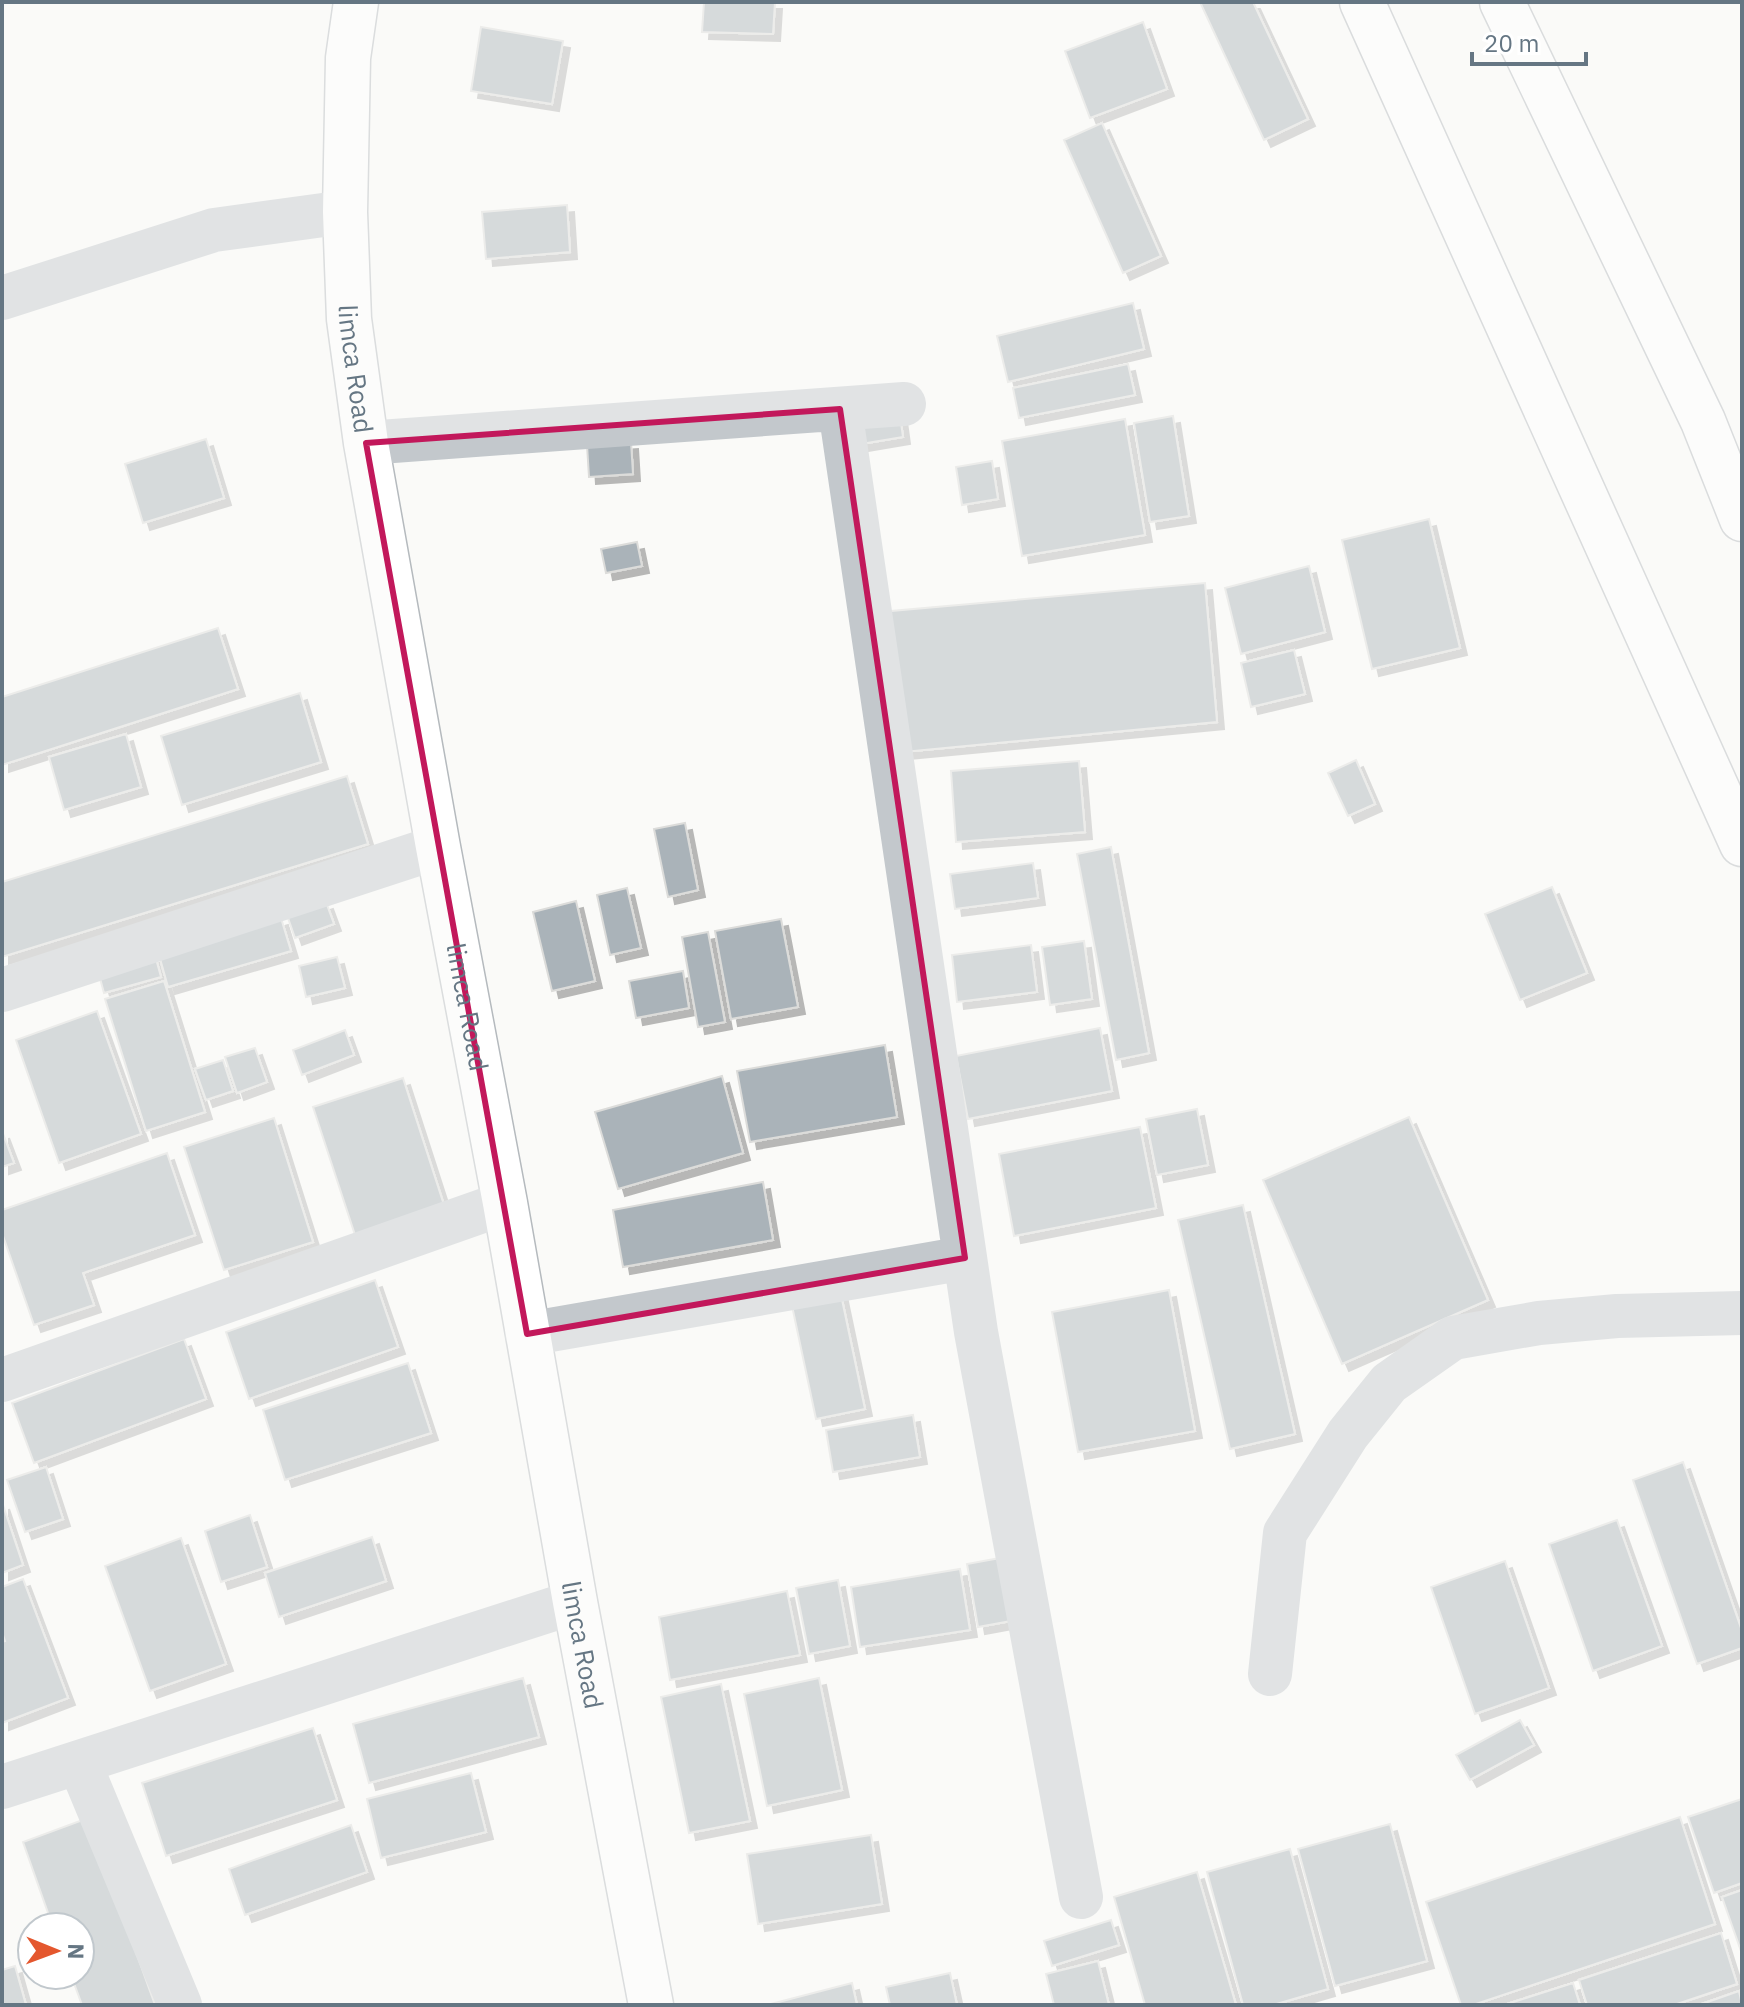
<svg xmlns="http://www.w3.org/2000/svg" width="1744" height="2007" font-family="'IBM Plex Sans',sans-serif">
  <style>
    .building { fill: #aab3b9; stroke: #dcdcda; stroke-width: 2; filter: url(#shadow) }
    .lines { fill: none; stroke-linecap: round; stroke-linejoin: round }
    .major-casing { stroke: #b5babe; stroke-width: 47 }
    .highway-casing { stroke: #b4b9bd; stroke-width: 47 }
    .minor { stroke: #c3c8cc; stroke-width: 44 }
    .major { stroke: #fff; stroke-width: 44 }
    .highway { stroke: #fff; stroke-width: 44 }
    .marked { fill: none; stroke: #c2185b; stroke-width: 6; stroke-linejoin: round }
    .labels { text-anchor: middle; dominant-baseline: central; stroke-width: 8; stroke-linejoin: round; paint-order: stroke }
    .street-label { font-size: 26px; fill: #657683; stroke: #fff }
  </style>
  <defs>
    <filter id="shadow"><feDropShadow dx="7" dy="7" stdDeviation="0" flood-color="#0004"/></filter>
  </defs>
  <rect width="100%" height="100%" fill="#fafaf8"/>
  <path class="building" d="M704,2H775L773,34L702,32Z
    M1200,2H1253L1308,119L1264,140Z
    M1143,22L1167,89L1090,118L1065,51Z
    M481,27L563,41L552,104L471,91Z
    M1102,123L1161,256L1123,273L1064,140Z
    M567,205L570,252L486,259L482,212Z
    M1133,303L1144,349L1008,382L997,336Z
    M1128,364L1135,395L1019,418L1013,388Z
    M899,408L903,437L849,446L844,417Z
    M1173,416L1189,516L1150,522L1134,423Z
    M1125,419L1145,535L1022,556L1002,441Z
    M206,439L224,498L143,523L125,464Z
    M631,442L633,474L589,477L587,445Z
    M992,461L998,499L962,505L956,467Z
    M1429,519L1460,648L1372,669L1342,540Z
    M637,542L642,566L606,573L601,549Z
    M1309,566L1325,632L1241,654L1225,588Z
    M1205,583L1217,722L893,753L880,612Z
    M218,628L238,689L2,765V697Z
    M1294,650L1305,694L1251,707L1241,663Z
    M300,693L321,762L182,805L161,736Z
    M126,734L141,787L64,810L49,757Z
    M1356,760L1375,804L1348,816L1328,773Z
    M1079,761L1085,832L956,842L951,771Z
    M347,776L368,844L2,957V882Z
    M685,823L698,890L668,897L654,829Z
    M1111,847L1149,1053L1116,1060L1077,854Z
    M1033,863L1038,898L955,909L950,874Z
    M1552,887L1587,973L1520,1000L1485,914Z
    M627,888L641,948L610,955L597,895Z
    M576,901L595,981L552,991L533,912Z
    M326,902L334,924L295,938L287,915Z
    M281,918L291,951L168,987L159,955Z
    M781,919L798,1007L731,1019L715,931Z
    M708,932L725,1022L698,1027L682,937Z
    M1084,941L1092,999L1050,1005L1042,947Z
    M1031,945L1037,992L957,1002L952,955Z
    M155,955L161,977L104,993L98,971Z
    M337,957L345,988L306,997L299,966Z
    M683,971L689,1008L636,1018L629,981Z
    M164,981L205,1112L146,1131L105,999Z
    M97,1011L141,1134L59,1163L16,1040Z
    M1100,1028L1112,1091L968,1119L956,1056Z
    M345,1030L354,1055L302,1075L293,1050Z
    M885,1045L897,1117L750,1142L737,1071Z
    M255,1048L267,1082L237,1093L225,1057Z
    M223,1060L233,1091L206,1100L195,1069Z
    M722,1076L743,1153L618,1189L595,1112Z
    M403,1078L444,1205L355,1235L313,1107Z
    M1197,1109L1208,1165L1157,1175L1146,1119Z
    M1409,1117L1488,1300L1342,1364L1263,1180Z
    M274,1118L313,1242L224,1270L184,1147Z
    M1140,1127L1156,1208L1014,1236L999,1154Z
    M2,1131L14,1163L2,1167Z
    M167,1153L195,1235L83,1273L94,1305L34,1325L2,1233V1210Z
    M763,1182L773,1240L623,1267L613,1210Z
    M1243,1205L1295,1434L1230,1449L1178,1220Z
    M375,1280L398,1347L249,1399L226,1332Z
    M840,1290L865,1409L816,1419L791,1301Z
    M1169,1290L1195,1431L1078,1452L1052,1312Z
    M184,1339L206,1399L34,1463L12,1403Z
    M408,1363L431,1433L285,1480L263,1410Z
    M913,1415L920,1457L833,1472L826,1430Z
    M1683,1462L1742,1631V1648L1697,1664L1633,1480Z
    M46,1467L63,1519L25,1532L7,1480Z
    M2,1502L23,1565L2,1573Z
    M250,1515L267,1567L221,1582L205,1531Z
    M1617,1520L1662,1646L1593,1671L1549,1544Z
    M372,1537L386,1581L279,1617L265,1573Z
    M181,1538L226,1664L150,1691L105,1566Z
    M1000,1558L1011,1621L978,1627L967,1564Z
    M1505,1561L1549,1688L1475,1714L1431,1587Z
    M960,1569L970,1630L860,1647L851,1587Z
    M23,1579L68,1698L2,1723V1642L5,1641L2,1632V1587Z
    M838,1580L850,1646L809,1654L796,1588Z
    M787,1591L800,1655L670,1680L659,1617Z
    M523,1678L539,1737L369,1783L353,1724Z
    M819,1678L842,1790L767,1806L744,1694Z
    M721,1684L750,1821L689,1833L661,1697Z
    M1520,1720L1534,1745L1470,1780L1456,1755Z
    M313,1728L337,1800L166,1856L142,1783Z
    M471,1773L486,1832L381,1858L367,1799Z
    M1742,1799V1883L1714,1893L1688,1817Z
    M1680,1817L1715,1924L1473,2005H1461L1426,1902Z
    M88,1818L155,2005H82L71,1975H80V1927H53L23,1842Z
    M1390,1824L1427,1961L1335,1986L1298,1849Z
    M351,1825L367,1872L245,1915L229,1869Z
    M871,1835L882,1904L758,1924L747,1854Z
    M1290,1849L1328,1989L1273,2005H1243L1207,1872Z
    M1197,1872L1236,2005H1145L1114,1897Z
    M1742,1890V1954L1722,1897Z
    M1111,1920L1119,1945L1052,1966L1044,1941Z
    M1721,1933L1737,1984L1674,2005H1587L1579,1980Z
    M1098,1961L1109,2005H1054L1046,1974Z
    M15,1966L26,2005H2V1970Z
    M950,1973L957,2005H890L886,1987Z
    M852,1983L857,2005H767Z
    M1573,1983L1580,2005H1504Z
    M1739,1991L1742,2005H1699Z"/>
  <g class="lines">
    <g class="major-casing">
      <g id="major">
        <path id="s1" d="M356,2L348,58L345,212L349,319L366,443L438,847L505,1203L575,1602L651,2005"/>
      </g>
    </g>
    <g class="highway-casing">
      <path id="highway" d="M1362,2L1742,844
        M1502,2L1703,421L1742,519"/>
    </g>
    <path class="minor" d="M2,298L214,230L345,212
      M840,409L976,1332L1081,1897
      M366,443L904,404
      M2,990L438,847
      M527,1334L965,1258
      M2,1380L505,1203
      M1270,1674L1285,1533L1348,1434L1389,1383L1453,1338L1539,1323L1617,1316L1742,1313
      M79,1762L180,2005
      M2,1787L575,1602"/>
    <use href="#major" class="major"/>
    <use href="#highway" class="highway"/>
  </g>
  <path d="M0 0H1744V2007H0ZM840,409L965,1258L527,1334L366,443Z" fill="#fafaf8" fill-opacity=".55" fill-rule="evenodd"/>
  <path class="marked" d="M840,409L965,1258L527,1334L366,443Z"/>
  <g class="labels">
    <g class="street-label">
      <text stroke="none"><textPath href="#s1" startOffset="368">limca Road</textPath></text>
      <text stroke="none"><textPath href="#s1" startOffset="1016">limca Road</textPath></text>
      <text stroke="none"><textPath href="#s1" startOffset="1664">limca Road</textPath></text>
    </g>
  </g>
  <rect width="1744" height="2007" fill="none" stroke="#657683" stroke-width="8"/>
  <g transform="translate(56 1951) rotate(91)"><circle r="38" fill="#ffffff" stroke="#c1c8cd" stroke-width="2"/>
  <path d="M0-6L14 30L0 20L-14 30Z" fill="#e4572e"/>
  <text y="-12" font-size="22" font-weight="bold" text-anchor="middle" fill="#657683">N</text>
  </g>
  <path d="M1472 52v12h114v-12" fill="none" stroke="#657683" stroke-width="4"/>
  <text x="1484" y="52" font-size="24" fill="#657683" stroke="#ffffff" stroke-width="6" paint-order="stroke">20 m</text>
</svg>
